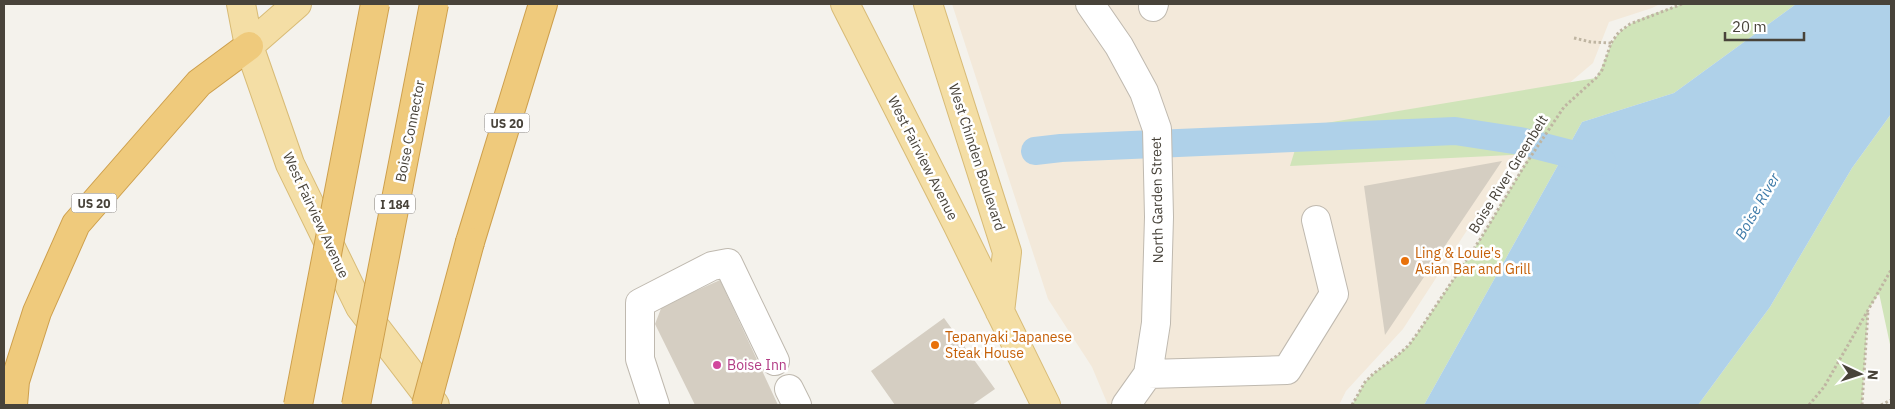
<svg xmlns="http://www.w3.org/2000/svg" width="1895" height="409" font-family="'IBM Plex Sans',sans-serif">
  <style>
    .commercial { fill: #f3e9da }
    .green { fill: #d0e4b9 }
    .water { fill: #afd1e9 }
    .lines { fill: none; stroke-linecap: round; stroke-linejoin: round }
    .canal { stroke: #afd1e9; stroke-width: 28 }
    .building { fill: #d5cec2 }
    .minor-casing { stroke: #bfb9af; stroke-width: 30 }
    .major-casing { stroke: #d8bb76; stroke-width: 30 }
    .highway-casing { stroke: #cd9f4c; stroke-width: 30 }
    .path { stroke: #bfb5a2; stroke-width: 3; stroke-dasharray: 2.5 2.5; stroke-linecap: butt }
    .minor { stroke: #fff; stroke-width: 28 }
    .major { stroke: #f4dea5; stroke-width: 28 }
    .highway { stroke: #efca7c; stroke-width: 28 }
    .highway-bridge-casing { stroke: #cd9f4c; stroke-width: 30; stroke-linecap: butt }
    .highway-bridge { stroke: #efca7c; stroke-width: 28 }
    .food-dot { fill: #e8710a; stroke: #fff; stroke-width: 2 }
    .hotel-dot { fill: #d1479c; stroke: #fff; stroke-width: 2 }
    .labels { text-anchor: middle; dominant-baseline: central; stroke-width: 5; stroke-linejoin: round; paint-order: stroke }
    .shield { fill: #fff; stroke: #7f7b75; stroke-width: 1 }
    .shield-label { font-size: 12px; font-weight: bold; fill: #48433a }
    .street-label { font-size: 14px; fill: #48433a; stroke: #fff }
    .food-label { font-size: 14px; fill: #c56008; stroke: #fff; text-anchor: start }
    .hotel-label { font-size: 14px; fill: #b23c85; stroke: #fff; text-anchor: start }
    .water-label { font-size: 15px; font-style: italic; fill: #3e7ba9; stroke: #fff }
  </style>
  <rect width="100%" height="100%" fill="#f4f2ec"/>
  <path class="commercial" d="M952,4H1660L1652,8L1609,22L1593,63L1554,96L1403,329L1346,391L1339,405H1108L1092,367L1048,299Z"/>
  <path class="green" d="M1682,4H1796L1674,93L1582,122L1424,405H1352L1365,382L1373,374L1398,355L1409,345L1419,331L1481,238L1531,154L1290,166L1302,127L1596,78C1603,67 1606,55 1612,43C1624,19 1659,13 1682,4Z
    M1891,114V349L1879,293L1868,310L1862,405H1698L1770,307L1852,168Z"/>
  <path class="water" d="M1796,4H1891V114L1852,168L1770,307L1698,405H1424L1582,122L1674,93Z"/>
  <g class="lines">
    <path class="canal" d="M1035,151L1061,148L1455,131L1520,141L1602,162"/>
  </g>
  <path class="building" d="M1502,161L1385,335L1364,186Z
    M720,280L778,405H695L655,324L662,306Z
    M944,318L995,389L972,405H895L871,371Z"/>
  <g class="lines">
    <g class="minor-casing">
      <path id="minor" d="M1090,4L1119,46L1144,92L1157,129L1159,217L1156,323L1148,374L1126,405
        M1153,7L1154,4
        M1148,374L1287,370L1334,294L1316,220
        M789,389L797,405
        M655,405L640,359V303L712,266L728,263L775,361"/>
    </g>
    <g class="major-casing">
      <path id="major" d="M241,4L249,46L290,164L360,307L435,405
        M845,4L957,224L1046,405
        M928,4L1007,252L1000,312
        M249,46L297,4"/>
    </g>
    <g class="highway-casing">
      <path id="highway" d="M470,242L543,4
        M13,405L15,381L37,312L76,224L199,83L249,46"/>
    </g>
    <path class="path" d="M1574,38L1591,42L1611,43
      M1352,405L1365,382L1373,374L1398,355L1409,345L1419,331L1481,238L1523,168L1564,107L1596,78L1602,70L1611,43L1619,32L1630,24L1682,4
      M1809,405L1824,387L1891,270
      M1862,405L1868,311
      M1881,405L1891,400"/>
    <use href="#minor" class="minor"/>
    <use href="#major" class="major"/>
    <use href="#highway" class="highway"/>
    <g class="highway-bridge-casing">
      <path id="highway-bridge" d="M298,405L375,4
        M356,405L434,4
        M426,405L470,242"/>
    </g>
    <use href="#highway-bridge" class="highway-bridge"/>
  </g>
  <g class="food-dot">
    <circle cx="1405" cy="261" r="5"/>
    <circle cx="935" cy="345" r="5"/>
  </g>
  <circle class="hotel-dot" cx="717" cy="365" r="5"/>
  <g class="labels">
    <g class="shield">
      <rect x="484.5" y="113.5" width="45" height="19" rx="4"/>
      <rect x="71.5" y="193.5" width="45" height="19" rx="4"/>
      <rect x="375" y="194.5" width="40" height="19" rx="4"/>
    </g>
    <g class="shield-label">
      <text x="507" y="123">US 20</text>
      <text x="94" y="203">US 20</text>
      <text x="395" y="204">I 184</text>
    </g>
    <g class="street-label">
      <text transform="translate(410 131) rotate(-79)">Boise Connector</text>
      <text transform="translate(977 157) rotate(72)">West Chinden Boulevard</text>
      <text transform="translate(923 158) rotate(63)">West Fairview Avenue</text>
      <text transform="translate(1508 174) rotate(-58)">Boise River Greenbelt</text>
      <text transform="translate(1157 200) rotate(-91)">North Garden Street</text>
      <text transform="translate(316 215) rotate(65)">West Fairview Avenue</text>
    </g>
    <g class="food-label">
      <text x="1415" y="253">Ling &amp; Louie's<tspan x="1415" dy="16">Asian Bar and Grill</tspan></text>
      <text x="945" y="337">Tepanyaki Japanese<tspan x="945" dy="16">Steak House</tspan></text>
    </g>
    <g class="hotel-label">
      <text x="727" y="365">Boise Inn</text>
    </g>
    <g class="water-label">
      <text transform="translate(1757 206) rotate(-60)">Boise River</text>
    </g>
  </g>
  <rect width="1895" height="409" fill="none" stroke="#48433a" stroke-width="10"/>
  <g transform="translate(1860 374) rotate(94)" stroke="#ffffff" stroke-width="4" paint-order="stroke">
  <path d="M0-4L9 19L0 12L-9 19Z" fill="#48433a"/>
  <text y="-8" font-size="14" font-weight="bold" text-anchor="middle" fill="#48433a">N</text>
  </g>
  <path d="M1725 32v8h79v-8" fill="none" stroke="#48433a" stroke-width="2.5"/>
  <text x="1732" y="32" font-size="15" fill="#48433a" stroke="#ffffff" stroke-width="4" paint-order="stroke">20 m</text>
</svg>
